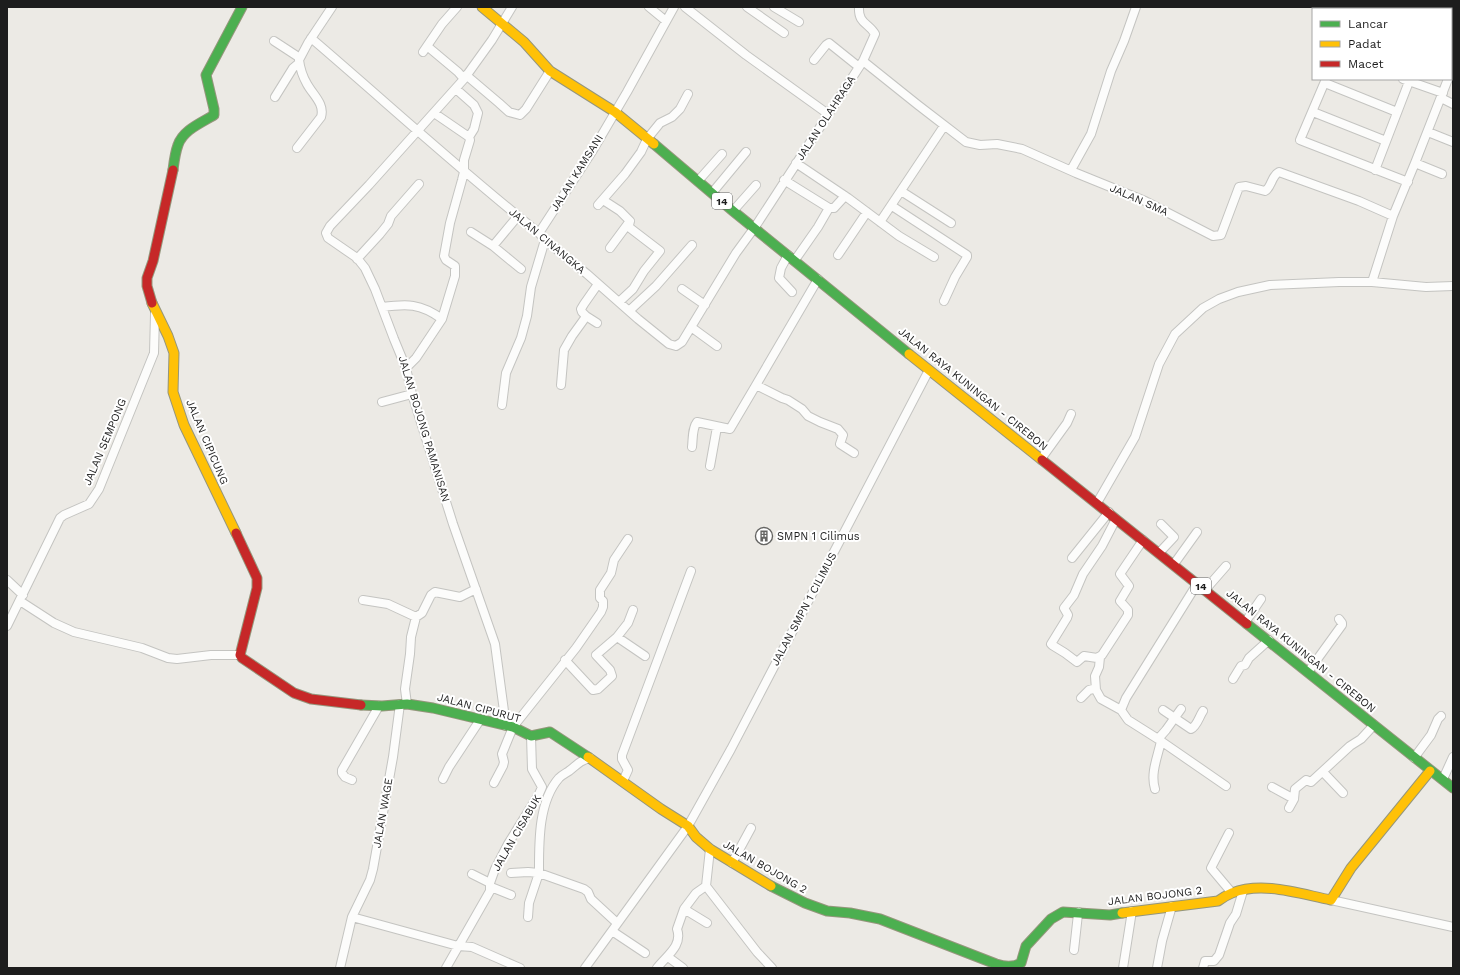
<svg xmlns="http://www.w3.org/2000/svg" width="1460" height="975" font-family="'Work Sans',sans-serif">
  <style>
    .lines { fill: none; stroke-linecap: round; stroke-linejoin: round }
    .street-casing { stroke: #c4c4c1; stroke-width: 10 }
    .fast-casing { stroke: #95967c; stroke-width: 11 }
    .slow-casing { stroke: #95967c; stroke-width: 11 }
    .jam-casing { stroke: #95967c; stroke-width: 11 }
    .street { stroke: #fcfcfb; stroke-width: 8 }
    .fast { stroke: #4caf50; stroke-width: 9 }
    .slow { stroke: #ffc107; stroke-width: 9 }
    .jam { stroke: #c62828; stroke-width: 9 }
    .labels { text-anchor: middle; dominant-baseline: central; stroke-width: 4; stroke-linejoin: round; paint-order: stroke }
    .shield { fill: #fff; stroke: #616161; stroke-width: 1 }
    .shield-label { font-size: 10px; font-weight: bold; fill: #1d1d1d }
    .street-label { font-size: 11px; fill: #1d1d1d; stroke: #fff }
    .poi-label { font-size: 11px; fill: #1d1d1d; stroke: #fff; text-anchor: start }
  </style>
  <rect width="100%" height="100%" fill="#eceae5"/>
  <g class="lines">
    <g class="street-casing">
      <path id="street" d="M649,7L666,21
        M685,7L746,55L828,114
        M747,7L784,33
        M774,7L799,22
        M1354,7L1359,9
        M311,38C387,103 461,171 539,233L545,240L587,274L638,319L669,344L676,346L682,342L736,253L755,227L863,61L875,34C869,23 858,24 859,7
        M274,41L300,58
        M427,46L458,72L464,79
        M423,52L442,24L457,7
        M814,60L826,45L829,43L859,67
        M863,61L918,105L966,142L980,145L997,144L1022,149L1076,173L1145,201L1213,236L1221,235L1239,187L1246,186L1265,191C1272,187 1271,176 1279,172L1359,201L1393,216
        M1451,71L1453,66
        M466,75L499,103L509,112L520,115L526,109L550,71
        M1326,79L1300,140L1408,182
        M1403,79L1443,93
        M1325,83L1397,112
        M275,97L293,68L299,63
        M1441,98L1453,104
        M1313,112L1386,141
        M434,113L469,137
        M1428,132L1453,142
        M297,148L321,117C325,104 313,95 307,84C303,77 300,68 299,60L308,43L332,7
        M796,163L848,198L899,236L934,257
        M1415,163L1442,174
        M1071,170L1091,134L1111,71L1124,41L1136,7
        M1375,170L1410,79
        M784,180L829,208H834L845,196
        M698,181L722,154
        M901,191L951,223
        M712,193L746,152
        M603,200L620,211L630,221L629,225L630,228L660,251L644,271L633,289L619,302
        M598,205L625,174L641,152L647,139L660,123L672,117L680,109L688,94
        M892,206L967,255V257L955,277L944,301
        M733,211L756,185
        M880,222L944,126
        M471,232L493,246L521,269
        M539,233L593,150L627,92L674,7
        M493,246L518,216
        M610,248L630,221
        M788,255L781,268L779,278L792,292
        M838,255L867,212
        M357,259L380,234L388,224L391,216L419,184
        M795,260L818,227L829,208
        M1372,282L1393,216L1415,163L1448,79
        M682,289L705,305
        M382,307C407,304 420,303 442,319
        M629,311L656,286L692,245
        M586,316L597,323
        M691,327L717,346
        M406,368L416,358L442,319L455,276V266L446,260L444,256L450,223L462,180L464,172V160L470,140L469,137L474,129L478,113L474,105L456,89
        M561,385L564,350L572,336L585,318L586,316L582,312L581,309L584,304L598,284
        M756,385L818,279
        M382,402L412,394
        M502,405L506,373L521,338L527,316L531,287L545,240
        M692,447C693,439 692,428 697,422L730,429L756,385L782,398L788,400L802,409L808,416L820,422L838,429L843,435L840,444L854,453
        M1041,459L1067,423L1071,414
        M710,466L717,427
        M1097,503L1135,437L1159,364L1175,334L1203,308L1219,299L1238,292L1270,285L1339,282H1372L1426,287L1453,286
        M1116,519L1102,546L1083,574L1074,595L1064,608L1068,615L1067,618L1051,644L1052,645L1065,653L1077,662L1084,656L1097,658L1102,655L1128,615V610L1120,601L1129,586L1120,574L1143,540
        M1159,553L1174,537L1161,524
        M1072,558L1109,512
        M1174,564L1197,532
        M7,580L23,595
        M1197,584L1126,698L1121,710L1128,720L1158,739L1226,786
        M1205,590L1226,566
        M363,600L388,604L416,617
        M20,601L54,623L74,632L142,648L168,658L177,659L211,655H240
        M1246,621L1261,599
        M7,626L60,518L64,515L89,504L99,489L154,353L155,314
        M617,637L645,656
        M565,660L593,690L598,689L612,676L610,670L596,655L617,637L628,623L633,610
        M1308,672L1342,625V623L1339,619
        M1233,679L1241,666L1245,665L1249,658L1269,640
        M1096,690L1095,676L1099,667L1100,657
        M1081,698L1089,690L1093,689L1096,690L1101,699L1121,710
        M407,704L405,689L410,654L411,637L416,617L422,613L431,595L435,592L460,597L476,589
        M1163,710L1191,729C1197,726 1199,717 1203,711
        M506,726L495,644L453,524L412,394L406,368L394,339L375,289L365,268L357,258L328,238L326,233L330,226L369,185L464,79L492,40L512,7
        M1158,739L1166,730L1181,709
        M590,758C579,761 578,764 569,771C566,773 562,775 559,778C538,802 539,843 539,873L584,889L588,892L591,899L617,923
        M1414,758L1431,735L1438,719L1441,716
        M1323,772L1343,793
        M443,779L449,767L480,720
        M1443,779L1453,757
        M352,780L345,777L342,773V770L379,706
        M623,781L628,770L622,759V755L691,571
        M494,783L503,766L504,762L502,754L513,727L576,648L601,612L603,607V601L600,598V590L611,573L614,560L628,539
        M1272,787L1294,799
        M1155,789C1150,773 1158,756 1161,741
        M1289,808L1294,799L1295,789L1306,780L1311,782L1350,746L1361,739L1374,725
        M1229,833L1211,868L1232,893
        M732,863L751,828
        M511,873L528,872L539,873L529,903L528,917
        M472,874L490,883
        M706,886L757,952L772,968
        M491,887L511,895
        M1331,900L1453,927
        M352,917L458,946L472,947L520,968
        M707,923L684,909L696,893L706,886L710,849
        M612,931L645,953
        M1074,950L1078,914L1079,912
        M668,957L683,968
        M340,968L352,917L370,880L373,869L393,757L400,704
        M446,968L490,891V883L495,869L508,844L539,794L542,787L532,769L531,736
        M585,968L688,826L731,749L929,370
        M657,968C666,956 683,946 677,929L684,909
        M1123,968L1132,911
        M1157,968L1162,941L1172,906
        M1203,968L1205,961H1214L1219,955L1230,923L1236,914L1243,891"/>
    </g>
    <g class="fast-casing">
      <path id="fast" d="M654,144L733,211L909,354
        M173,170C174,162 175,153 178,145C183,130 201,123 214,115V109L206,75L242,7
        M1247,624L1453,788
        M361,705L382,706L407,704L433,708L513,727L531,736L550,732L588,757
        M771,886L805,903L827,911L850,913L880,919L996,964C1005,967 1013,968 1021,963L1026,946L1051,919L1063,912L1110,915L1122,913"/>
    </g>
    <g class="slow-casing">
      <path id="slow" d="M482,7L524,42L550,71L615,112L654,144
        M152,303L168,336L174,353L173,392L184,425L236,533
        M909,354L1042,460
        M588,757L661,809L688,826L696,837L710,849L771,886
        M1122,913L1218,901C1222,898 1227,895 1232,893C1263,881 1300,894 1331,900L1351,868L1430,771"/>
    </g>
    <g class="jam-casing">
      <path id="jam" d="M152,303L147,286V278L153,261L173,170
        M1042,460L1247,624
        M236,533L257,578V588L240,655L242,658L294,693L311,699L361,705"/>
    </g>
    <use href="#street" class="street"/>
    <use href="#fast" class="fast"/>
    <use href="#slow" class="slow"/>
    <use href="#jam" class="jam"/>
  </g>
  <defs>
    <g id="building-ring" transform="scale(0.9)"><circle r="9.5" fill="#fff" stroke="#656563" stroke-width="1.5"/><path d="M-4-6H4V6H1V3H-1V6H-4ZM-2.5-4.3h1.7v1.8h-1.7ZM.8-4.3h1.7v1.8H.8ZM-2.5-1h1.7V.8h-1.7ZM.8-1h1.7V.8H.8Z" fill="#656563"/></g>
  </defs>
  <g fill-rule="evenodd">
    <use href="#building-ring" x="764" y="536"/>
  </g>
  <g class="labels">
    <g class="shield">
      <rect x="712" y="193" width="20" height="16" rx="3"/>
      <rect x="1191" y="578" width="20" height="16" rx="3"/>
    </g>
    <g class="shield-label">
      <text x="722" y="201">14</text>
      <text x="1201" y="586">14</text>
    </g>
    <g class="street-label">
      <text transform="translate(826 118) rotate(-57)">JALAN OLAHRAGA</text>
      <text transform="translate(577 173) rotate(-58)">JALAN KAMSANI</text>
      <text transform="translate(1139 200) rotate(24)">JALAN SMA</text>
      <text transform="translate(547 241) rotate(40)">JALAN CINANGKA</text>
      <text transform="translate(973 389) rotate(39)">JALAN RAYA KUNINGAN - CIREBON</text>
      <text transform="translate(424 429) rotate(73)">JALAN BOJONG PAMANISAN</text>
      <text transform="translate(105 442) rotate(-67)">JALAN SEMPONG</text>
      <text transform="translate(207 442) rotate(67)">JALAN CIPICUNG</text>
      <text transform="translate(804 609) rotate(-62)">JALAN SMPN 1 CILIMUS</text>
      <text transform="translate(1301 651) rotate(39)">JALAN RAYA KUNINGAN - CIREBON</text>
      <text transform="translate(479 708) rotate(15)">JALAN CIPURUT</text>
      <text transform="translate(383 813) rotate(-80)">JALAN WAGE</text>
      <text transform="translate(517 833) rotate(-60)">JALAN CISABUK</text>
      <text transform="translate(765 867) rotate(30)">JALAN BOJONG 2</text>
      <text transform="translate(1155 896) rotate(-7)">JALAN BOJONG 2</text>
    </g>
    <g class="poi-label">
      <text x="777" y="536">SMPN 1 Cilimus</text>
    </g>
  </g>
  <rect width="1460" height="975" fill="none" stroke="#1d1d1d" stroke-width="16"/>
  <rect x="1312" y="8" width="140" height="72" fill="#ffffff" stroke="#a5a5a5"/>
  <rect x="1320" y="21" width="20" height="6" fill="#4caf50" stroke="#a5a5a5"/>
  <text x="1348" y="28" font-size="12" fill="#1d1d1d">Lancar</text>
  <rect x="1320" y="41" width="20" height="6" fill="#ffc107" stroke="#a5a5a5"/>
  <text x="1348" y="48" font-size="12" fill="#1d1d1d">Padat</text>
  <rect x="1320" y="61" width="20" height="6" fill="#c62828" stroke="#a5a5a5"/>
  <text x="1348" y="68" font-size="12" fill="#1d1d1d">Macet</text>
</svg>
